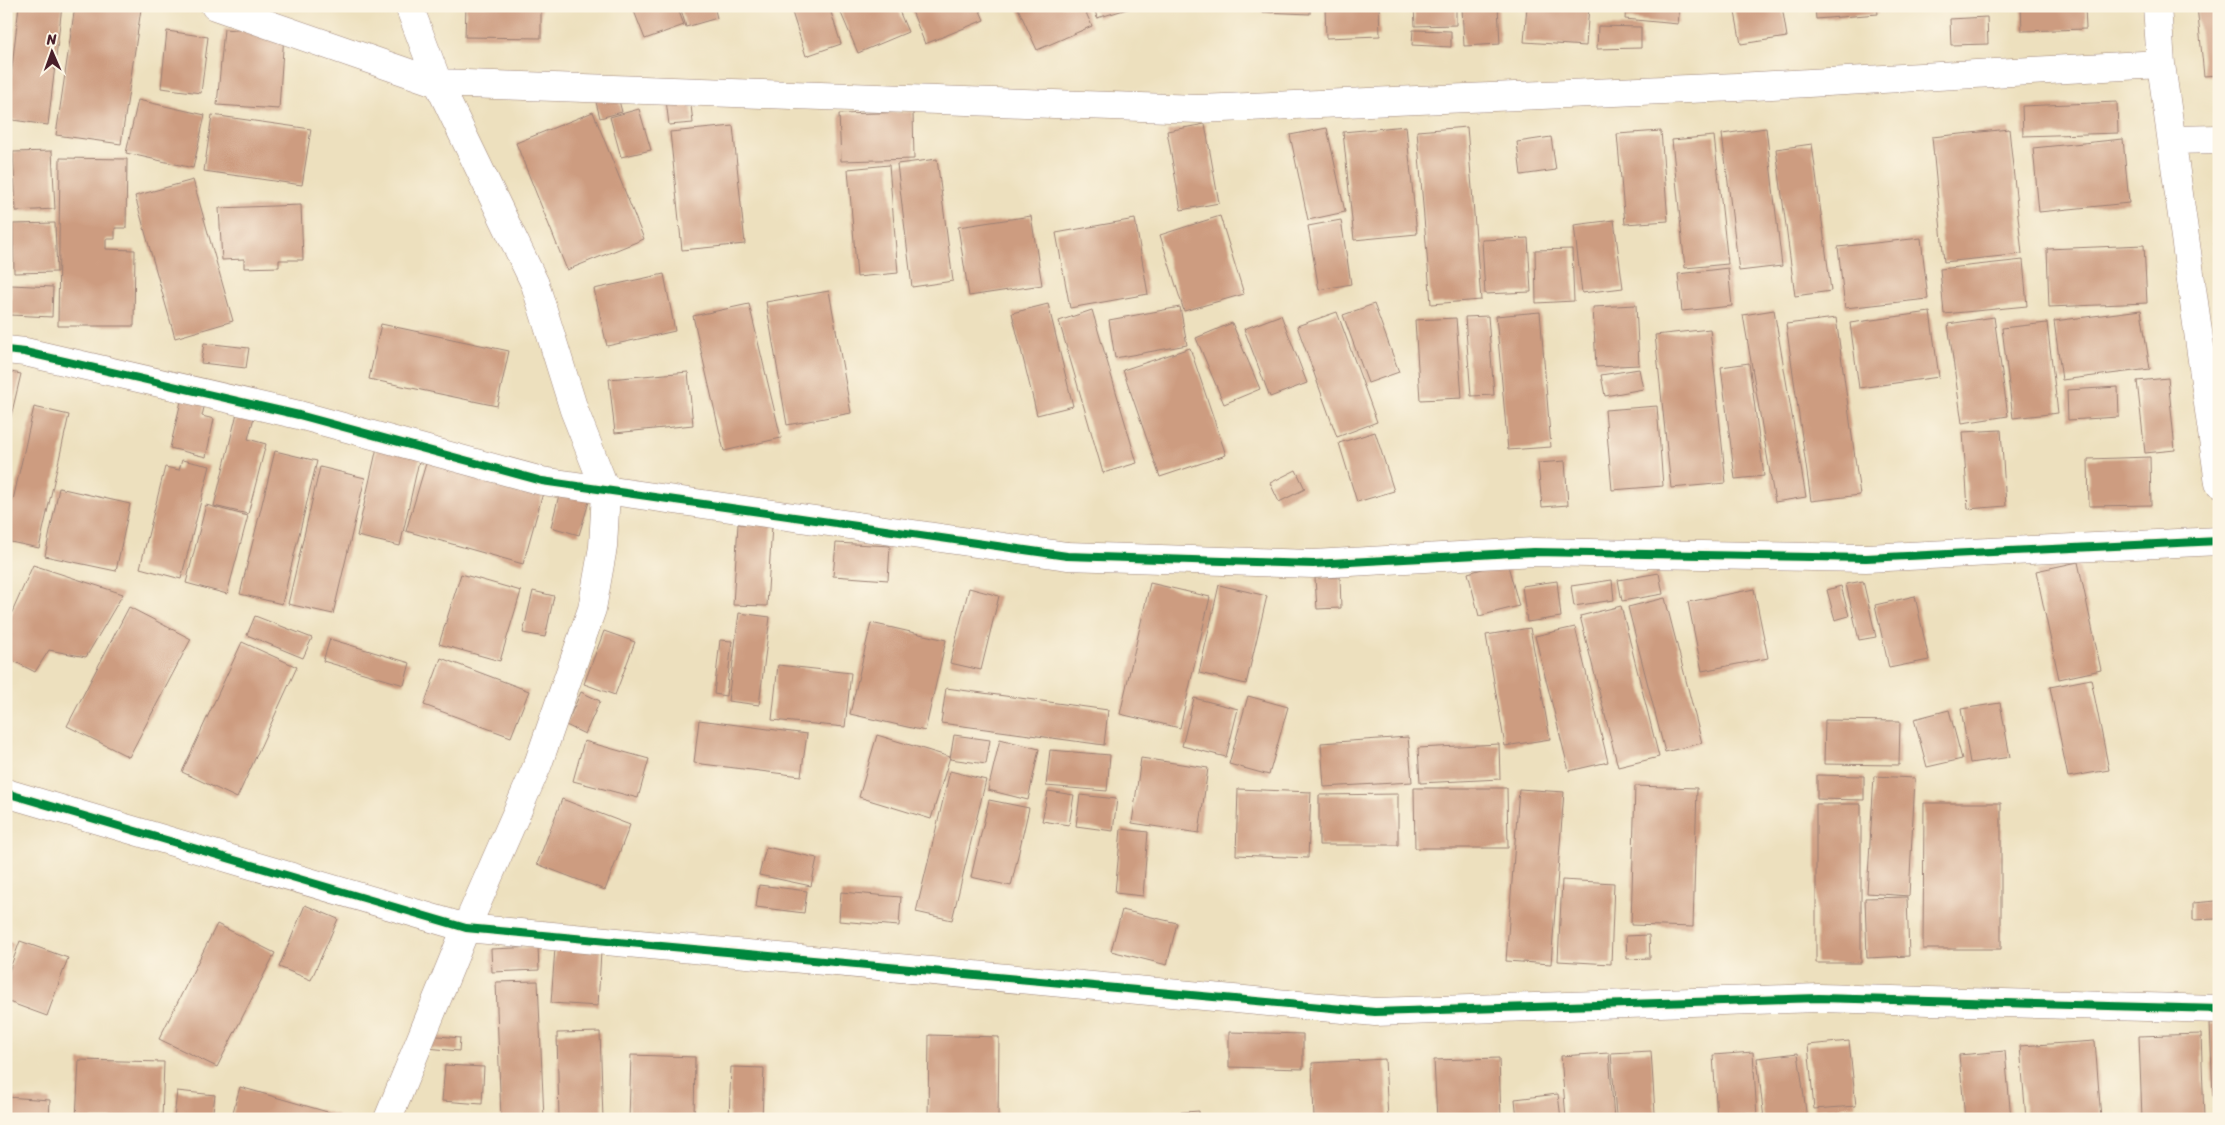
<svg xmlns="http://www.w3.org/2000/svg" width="2225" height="1125" font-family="Sriracha,sans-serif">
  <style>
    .building { fill: #cd9c80 }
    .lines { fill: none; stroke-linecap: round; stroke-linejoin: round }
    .street-casing { stroke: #9c8074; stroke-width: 29 }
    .street { stroke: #fff; stroke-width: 28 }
    .cycleway-casing { stroke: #fcf5e5; stroke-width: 11 }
    .cycleway { stroke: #00873e; stroke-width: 8 }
  </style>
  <rect width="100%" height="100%" fill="#fcf5e5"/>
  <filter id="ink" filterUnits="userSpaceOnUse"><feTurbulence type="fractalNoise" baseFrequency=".02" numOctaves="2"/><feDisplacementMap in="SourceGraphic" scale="10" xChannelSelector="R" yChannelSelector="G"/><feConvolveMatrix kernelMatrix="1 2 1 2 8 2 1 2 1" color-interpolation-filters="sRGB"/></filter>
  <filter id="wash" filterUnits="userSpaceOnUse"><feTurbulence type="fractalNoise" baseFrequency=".0096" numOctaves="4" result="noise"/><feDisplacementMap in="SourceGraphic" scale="20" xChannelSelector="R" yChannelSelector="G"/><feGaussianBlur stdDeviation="1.12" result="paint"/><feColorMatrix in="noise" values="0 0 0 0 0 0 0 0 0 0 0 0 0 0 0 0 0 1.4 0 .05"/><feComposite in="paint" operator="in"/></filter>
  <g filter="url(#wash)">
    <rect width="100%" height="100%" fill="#ede0be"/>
    <g id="blocks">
      <path class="building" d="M19,6H62L48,125L6,119Z
        M75,6H121L141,9L121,144L56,135Z
        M466,6H541V38L465,37Z
        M632,6H677L684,25L645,39Z
        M680,6H714L717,18L686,27Z
        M790,6H829L841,44L806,56Z
        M838,6H897L908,32L858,53Z
        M910,6H978L984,20L925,44Z
        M1017,6H1083L1092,26L1037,50Z
        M1094,6H1134V7L1097,18Z
        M1263,6H1310V14L1262,12Z
        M1325,6H1379L1380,36L1326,38Z
        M1414,6H1456V25L1415,26Z
        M1498,6L1500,44L1464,46L1462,7Z
        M1527,6H1589L1586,46L1524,42Z
        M1626,6H1680L1678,24L1625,19Z
        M1782,6L1787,37L1741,44L1734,7Z
        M1815,6H1877L1878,14L1816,19Z
        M2021,6H2085L2086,29L2022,31Z
        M2197,6H2219V75L2204,76Z
        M1987,17L1988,44L1951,45L1950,19Z
        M1598,26L1641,27V48L1597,49Z
        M6,28H11L8,59H6Z
        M224,29L284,34L279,109L217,105Z
        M1413,30L1451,31V47L1412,45Z
        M167,31L208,37L201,93L161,88Z
        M617,93L622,112L600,118L595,98Z
        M690,97L693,123L669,125L666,100Z
        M138,100L205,115L193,168L126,153Z
        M2117,102L2118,133L2023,136L2022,106Z
        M639,109L651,150L621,157L610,117Z
        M593,112L644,239L567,270L516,143Z
        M913,112L914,159L841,161L839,114Z
        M212,115L311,129L302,185L204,171Z
        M1205,124L1219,203L1181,210L1167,131Z
        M733,126L745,244L682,250L670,132Z
        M1406,126L1417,234L1354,240L1343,132Z
        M1467,127L1481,300L1431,304L1417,131Z
        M1327,128L1345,212L1308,220L1290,135Z
        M1766,128L1782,266L1739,271L1722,134Z
        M2009,129L2022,254L1944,262L1932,137Z
        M1661,131L1668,221L1625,224L1617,134Z
        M1714,136L1728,264L1685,268L1672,140Z
        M1551,137L1556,170L1521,175L1517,142Z
        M2123,139L2129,203L2039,212L2033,148Z
        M1812,144L1831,291L1795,296L1776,149Z
        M52,151L55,209L16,211L13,152Z
        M60,158L127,159L126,228H115V239H106V249L135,250L134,326H58Z
        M937,159L953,281L912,287L897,164Z
        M889,165L898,273L857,277L848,169Z
        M193,180L233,321L175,338L135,196Z
        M301,205L303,260H279V267L244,268V259L222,260L219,208Z
        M1031,216L1042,285L969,296L958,227Z
        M1220,216L1244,294L1184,311L1160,235Z
        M1135,219L1148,294L1070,308L1056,233Z
        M1341,220L1351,284L1319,290L1308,226Z
        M1614,220L1623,288L1582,293L1574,225Z
        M55,223L57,272L14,273L13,224Z
        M1528,238L1531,292L1485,294L1482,240Z
        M1921,238L1928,299L1845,308L1838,247Z
        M2219,242V263H2218L2214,243Z
        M2144,245L2147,303L2049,307L2047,249Z
        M1572,249L1574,301L1536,303L1535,250Z
        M2023,260L2027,306L1944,314L1940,269Z
        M1728,268L1732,306L1682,311L1678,274Z
        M664,274L675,331L607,346L594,289Z
        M11,285L53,287L52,317L10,315Z
        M829,291L851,413L787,425L766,302Z
        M749,304L781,438L724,451L693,316Z
        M1048,304L1073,406L1037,415L1012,313Z
        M1374,304L1399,372L1368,383L1343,315Z
        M1636,305L1639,365L1596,367L1593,307Z
        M1180,307L1187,345L1115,358L1109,320Z
        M1092,310L1137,463L1103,473L1059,321Z
        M1774,310L1806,497L1775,502L1743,315Z
        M2141,310L2150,369L2062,380L2054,321Z
        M1337,312L1377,422L1337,437L1297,326Z
        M1540,312L1551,447L1508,450L1496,316Z
        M1930,312L1939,377L1859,388L1850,323Z
        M1281,315L1307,383L1270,397L1244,329Z
        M1488,316L1494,395L1471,396L1465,317Z
        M1994,317L2008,416L1962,423L1948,324Z
        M1456,318L1462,398L1420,400L1415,320Z
        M1836,318L1860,495L1811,501L1786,324Z
        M1232,323L1260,389L1224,404L1196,338Z
        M2047,323L2058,413L2013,418L2002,328Z
        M381,324L509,351L497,406L369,379Z
        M1710,329L1726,483L1671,488L1655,335Z
        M204,343L249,348L246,368L201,363Z
        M1190,348L1226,455L1160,477L1123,370Z
        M1749,363L1764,476L1735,479L1721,367Z
        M1639,369L1643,389L1605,396L1601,375Z
        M6,371L21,374L7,433H6Z
        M688,372L693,425L615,433L609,379Z
        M2168,378L2175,450L2145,453L2137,381Z
        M2118,387L2119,417L2068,420L2067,390Z
        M182,397L205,403L202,416L214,419L206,457L170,448Z
        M1657,406L1663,486L1612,490L1605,410Z
        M34,407L69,415L39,548L6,541V499L13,500Z
        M238,409L255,414L248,439L266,444L248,514L214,506Z
        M2001,430L2006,506L1968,509L1963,432Z
        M1375,432L1394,491L1357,502L1339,443Z
        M378,443L421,452L400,546L357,536Z
        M275,451L317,461L282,604L240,594Z
        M2150,457L2151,505L2089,506L2088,459Z
        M182,460L210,466L181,579L140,568L165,467L179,470Z
        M427,460L543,493L523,564L406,531Z
        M1565,461L1568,505L1542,507L1538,463Z
        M320,467L365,478L333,614L288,604Z
        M1296,470L1305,489L1279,502L1270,483Z
        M561,487L591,495L579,535L551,527Z
        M59,488L130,504L116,571L45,556Z
        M206,505L248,516L227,594L186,583Z
        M738,524L772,525L767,606L733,605Z
        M836,543L890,546L888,580L833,576Z
        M1507,562L1519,606L1479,616L1468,573Z
        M2078,562L2101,670L2059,679L2036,571Z
        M33,565L123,594L86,657L49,650L35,672L6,657V626Z
        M1659,573L1663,594L1622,601L1618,580Z
        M461,574L521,591L500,661L439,644Z
        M1340,577L1341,608L1317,609L1315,578Z
        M1612,580L1614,600L1574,606L1571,586Z
        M1557,581L1561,617L1527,622L1522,586Z
        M1863,581L1876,637L1859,640L1846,584Z
        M1150,583L1210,597L1180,728L1120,714Z
        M1219,585L1267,596L1246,684L1199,673Z
        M1841,586L1849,616L1835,620L1827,590Z
        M969,588L999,596L981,670L950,663Z
        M1754,589L1768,658L1702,671L1688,602Z
        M533,591L554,596L545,637L523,633Z
        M1915,596L1929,660L1889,668L1875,605Z
        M1665,598L1702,743L1665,752L1628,607Z
        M1621,606L1659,757L1618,767L1580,616Z
        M129,607L191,639L129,757L67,726Z
        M739,613L770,617L759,705L728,701Z
        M255,616L312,638L303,658L247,635Z
        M871,623L946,640L925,731L850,714Z
        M1575,627L1608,762L1569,771L1535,636Z
        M1530,628L1550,739L1505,746L1486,635Z
        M604,631L635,642L615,695L584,684Z
        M330,639L410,663L404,685L323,661Z
        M720,640L732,641L726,696L714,694Z
        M242,642L297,667L237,798L182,772Z
        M441,658L529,691L511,737L424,705Z
        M778,665L851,673L845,727L772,720Z
        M2091,679L2109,770L2068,777L2050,687Z
        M946,688L1108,710L1104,745L941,723Z
        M581,692L600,701L585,734L566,725Z
        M1248,696L1288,707L1269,775L1229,764Z
        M1194,698L1238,709L1226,757L1182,746Z
        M2000,703L2010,757L1970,763L1961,709Z
        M1949,710L1962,759L1927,767L1914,719Z
        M699,720L807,734L801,776L694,763Z
        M1825,720L1900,721L1899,765L1824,764Z
        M877,735L950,757L931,819L859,797Z
        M954,735L990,740L986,764L950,759Z
        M1408,737L1412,782L1324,787L1321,743Z
        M1000,739L1039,749L1028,800L988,790Z
        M584,741L649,759L638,798L573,781Z
        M1499,744L1500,779L1420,783L1418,748Z
        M1050,750L1110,755L1107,791L1046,786Z
        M1141,758L1208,768L1199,833L1132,823Z
        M950,771L986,780L952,920L916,912Z
        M1817,775L1864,776V800L1817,799Z
        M1874,776L1915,778L1909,896L1867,893Z
        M1635,786L1697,788L1693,927L1631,925Z
        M1414,788H1507L1508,848H1415Z
        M1238,789L1311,792L1308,858L1236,855Z
        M1519,789L1564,792L1551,964L1506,961Z
        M1048,791L1074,795L1069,825L1042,821Z
        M1398,794V845H1319V795Z
        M1080,795L1117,799L1113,831L1076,826Z
        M562,799L630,825L605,890L537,864Z
        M989,800L1029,808L1011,886L971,877Z
        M1924,803H2001V949H1923Z
        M1816,804H1861V963H1816Z
        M1121,829L1148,832L1143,896L1115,893Z
        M766,847L817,858L811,886L759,875Z
        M1562,880L1614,883L1611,964L1558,961Z
        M759,885L807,891L804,913L756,907Z
        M841,892L901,897L899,926L839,921Z
        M1907,897L1909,956L1867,958L1865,898Z
        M2216,901V919L2193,920V903Z
        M305,905L338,919L311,980L279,967Z
        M1122,910L1177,923L1167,965L1111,951Z
        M217,924L275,953L217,1067L159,1039Z
        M1649,935L1650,958L1627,959L1626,936Z
        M20,941L68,958L47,1016L6,1001V979Z
        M6,942L13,943L6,961Z
        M538,947L539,970L492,972L491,949Z
        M555,948L601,951L598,1006L551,1003Z
        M538,981L544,1119H501L496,982Z
        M2210,1023H2219V1097H2213Z
        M600,1032L603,1119H559L557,1033Z
        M1229,1032L1303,1034V1069L1229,1067Z
        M2201,1034L2204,1119H2142L2139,1036Z
        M428,1035L460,1038L459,1051L427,1048Z
        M929,1035L999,1037L998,1119H928Z
        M1849,1041L1856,1106L1814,1109L1808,1045Z
        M2095,1041L2101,1119H2026L2020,1046Z
        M1651,1051L1655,1113L1616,1115L1611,1053Z
        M2005,1051L2011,1119H1965L1959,1055Z
        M1753,1052L1757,1117L1717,1119L1713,1055Z
        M1609,1053L1614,1119H1566L1561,1056Z
        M1798,1053L1807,1119H1764L1757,1058Z
        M631,1055L695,1057L694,1119H629Z
        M1499,1058L1501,1119H1437L1434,1060Z
        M1385,1059L1388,1119H1314L1312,1063Z
        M79,1060L164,1062L162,1119H76Z
        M445,1065L484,1067L482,1104L442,1101Z
        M731,1067L764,1068L762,1119H729Z
        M240,1087L338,1115L337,1119H231Z
        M177,1091L215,1095L212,1119H174Z
        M1558,1094L1561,1119H1517L1515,1099Z
        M6,1097L50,1100L49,1119H6Z
        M1199,1111V1119H1157V1114Z"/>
    </g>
  </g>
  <g filter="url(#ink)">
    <use href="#blocks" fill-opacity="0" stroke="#9c8074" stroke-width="1"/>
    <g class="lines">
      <g class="street-casing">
        <path id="street" d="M215,6L438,83L1199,109L1737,87L2161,64
          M2157,6L2161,64L2219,483
          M2172,140L2219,139
          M6,350L25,352L299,415L542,481L1067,556L1313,564L1534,552L1866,558L2219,541
          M6,793L466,928L1375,1012L1819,998L2219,1009
          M388,1119L466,928L538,764L592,609L603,547L606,491L574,410L535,284L438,83L409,6"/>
      </g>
      <use href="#street" class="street"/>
      <g class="cycleway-casing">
        <path id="cycleway" d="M6,350L25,352L299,415L542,481L1067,556L1313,564L1534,552L1866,558L2219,541
          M6,793L466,928L1375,1012L1819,998L2219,1009"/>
      </g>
      <use href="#cycleway" class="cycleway"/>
    </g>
  </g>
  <rect width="2225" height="1125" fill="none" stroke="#fcf5e5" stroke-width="25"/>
  <g transform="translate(52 52) rotate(358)" stroke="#fcf5e5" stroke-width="4" paint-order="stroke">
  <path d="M0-4L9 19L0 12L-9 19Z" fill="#4a1f2b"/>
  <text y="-8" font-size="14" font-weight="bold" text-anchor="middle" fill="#4a1f2b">N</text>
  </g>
</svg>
